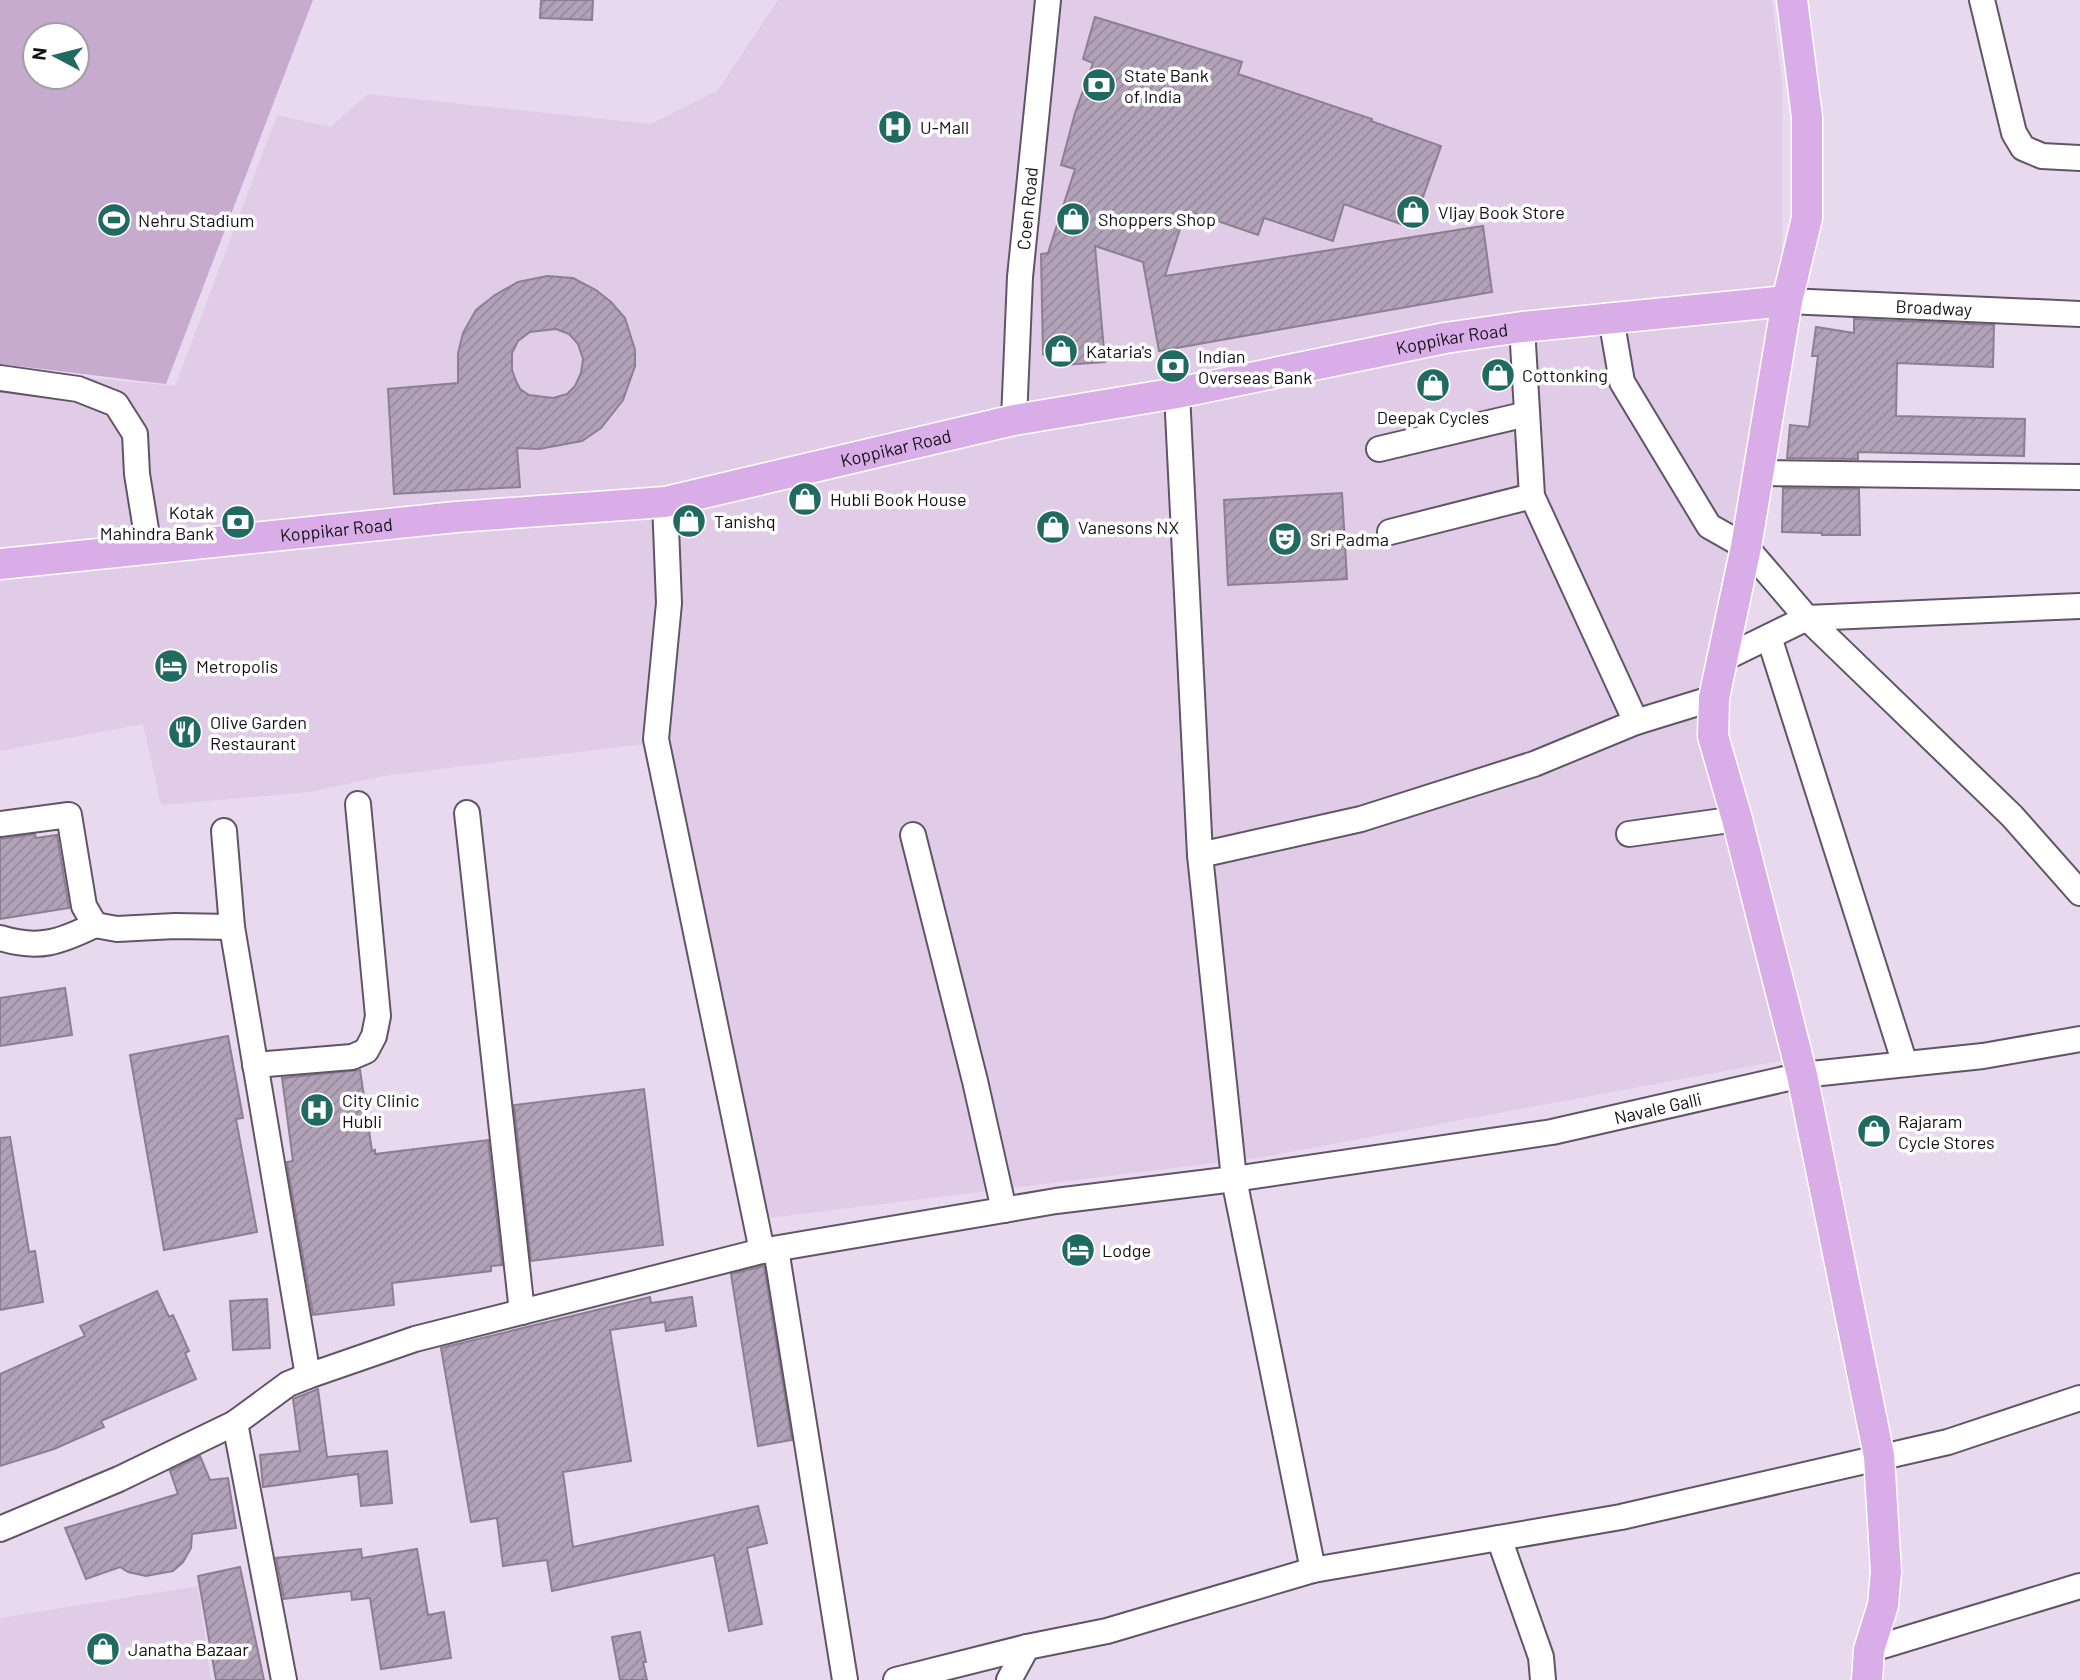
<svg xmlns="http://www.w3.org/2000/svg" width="2080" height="1680" font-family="Barlow,sans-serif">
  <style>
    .built { fill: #e1cce8 }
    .grass { fill: #c6abcf; fill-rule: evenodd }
    .building { fill: url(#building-hatch); stroke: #8d7e92; stroke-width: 2; fill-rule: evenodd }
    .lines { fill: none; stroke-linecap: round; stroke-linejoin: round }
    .minor-casing { stroke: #625467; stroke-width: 28 }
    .major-casing { stroke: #fff; stroke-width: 33 }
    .minor { stroke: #fff; stroke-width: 24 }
    .major { stroke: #d9aee8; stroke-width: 30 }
    .labels { text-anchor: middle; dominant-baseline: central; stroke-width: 7; stroke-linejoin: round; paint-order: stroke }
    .poi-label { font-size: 18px; fill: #151017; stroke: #fff; text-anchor: start }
    .street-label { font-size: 18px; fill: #151017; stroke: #fff }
  </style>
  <defs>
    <pattern id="building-hatch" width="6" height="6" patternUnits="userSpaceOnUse" patternTransform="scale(1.75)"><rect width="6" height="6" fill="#b1a2b7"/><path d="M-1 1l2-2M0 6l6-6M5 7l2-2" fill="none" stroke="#978a9d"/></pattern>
  </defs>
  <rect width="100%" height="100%" fill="#e9d9ef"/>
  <path class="built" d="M778,0H1772L1782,84V279L1707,741L1784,1060L1263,1157L769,1218L669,741L384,776L310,792L161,805L143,724L0,751V369L175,386L277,115L330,127L368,94L651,124L718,90Z
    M198,1586L211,1680H0V1618Z"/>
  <path class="grass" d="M0,0H313L166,384L0,364ZM35,35H77V77H35Z"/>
  <path class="building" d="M541,0H593L592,20L540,18Z
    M1095,17L1242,62L1238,74L1372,119L1371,121L1441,146L1412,228L1344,204L1333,241L1264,218L1258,235L1186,210L1165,276L1483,226L1492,292L1159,351L1143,262L1095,246L1105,362L1063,365L1053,362L1043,354L1041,254L1048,253L1075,169L1061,165L1075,113L1093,63L1083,59Z
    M547,276L573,278L596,290L611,302L625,318L635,350V366L623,400L601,428L582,441L539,449L517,448L520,487L394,494L388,389L458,383V353L463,333L476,310L495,295L518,282ZM556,329L569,334L578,344L583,359L581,373L575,386L567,394L553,398L529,395L520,389L516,381L512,370V353L518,341L530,332Z
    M1854,319L1994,325L1993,367L1897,363L1896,416L2025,419L2024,456L1858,452V459L1787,458L1790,425L1809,427L1818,356H1812L1816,327L1854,333Z
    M1783,488L1859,489L1860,535H1822V533L1782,532Z
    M1342,493L1347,579L1228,585L1224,500Z
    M35,834L36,838L57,835L69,908L0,919V839Z
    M65,988L72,1035L0,1046V998Z
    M228,1036L243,1118L236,1119L257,1232L164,1250L130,1055Z
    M360,1070L372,1151L375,1150V1154L488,1140L502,1265L491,1266V1271L392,1283L394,1305L313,1315L289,1176L287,1162L293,1161L282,1078Z
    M644,1089L663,1245L531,1261L514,1105Z
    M10,1137L29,1252L35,1251L43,1302L0,1310V1138Z
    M764,1266L792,1440L758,1446L731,1274Z
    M157,1291L169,1317L173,1315L189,1351L185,1353L196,1379L101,1421L104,1427L54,1449L0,1466V1374L85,1336L80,1326Z
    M650,1297L651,1303L692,1297L696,1326L666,1331L665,1322L610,1330L631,1461L563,1472L573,1547L758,1506L767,1543L747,1548L762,1624L729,1631L714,1555L552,1591L547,1560L503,1566L497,1518L471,1522L441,1348Z
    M267,1299L270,1348L233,1350L230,1301Z
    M318,1389L327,1457L387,1451L392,1503L361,1506L358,1474L263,1487L260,1455L300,1451L293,1399Z
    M200,1456L210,1480L228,1478L236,1528L192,1534L191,1548L183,1562L173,1571L146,1576L128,1572L120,1567L86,1579L65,1528L178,1494L170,1471Z
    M361,1549L362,1558L417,1549L428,1615L444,1612L451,1658L381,1669L370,1598L352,1600L351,1591L284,1599L276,1558Z
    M240,1567L264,1680H216L198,1576Z
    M640,1632L646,1662H643L647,1680H620L612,1637Z"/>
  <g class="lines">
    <g class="minor-casing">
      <g id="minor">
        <path d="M1982,0L2014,133L2023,148L2042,156L2080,158"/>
        <path id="s1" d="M1787,301L2080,314"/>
        <path d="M1611,318L1622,382L1709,526L1746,547L1807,618L2012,816L2080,893"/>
        <path d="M1522,327L1532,496L1636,722"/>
        <path d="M0,378L78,389L116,404L135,434L137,474L149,548"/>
        <path d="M1177,393L1200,855L1234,1179L1313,1570"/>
        <path id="s2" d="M1014,420L1020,277L1048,0"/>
        <path d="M1379,449L1527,414"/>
        <path d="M1757,473L2080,477"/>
        <path d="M665,502L669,603L656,739L762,1251"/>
        <path d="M1390,532L1532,496"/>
        <path d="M1769,637L1905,1064"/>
        <path d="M1723,659L1807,618L2080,606"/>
        <path d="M467,813L522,1312"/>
        <path d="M0,824L69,815L84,906L95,925L117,929L175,926L232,927"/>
        <path d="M224,831L232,927L308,1376"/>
        <path d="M1629,834L1737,819"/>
        <path d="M913,835L975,1081L1004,1210"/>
        <path d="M1200,855L1361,819L1534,764L1636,722L1714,698"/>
        <path d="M0,938C39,950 60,942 95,925"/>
        <path d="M255,1065L352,1057L366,1051L374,1036L378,1016L358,804"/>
        <path d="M776,1249L845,1680"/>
        <path d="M235,1423L284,1680"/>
        <path id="s3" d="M0,1529L119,1479L235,1423L288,1384L308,1376L415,1339L762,1251L1056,1201L1234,1179L1552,1132L1802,1075L1983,1056L2080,1039"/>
        <path d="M1499,1538L1541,1657L1543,1680"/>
        <path d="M1869,1650L2080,1586"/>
        <path d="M896,1680L1027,1647"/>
        <path d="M1009,1680L1027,1647L1107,1631L1313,1570L1621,1517L1948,1442L2080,1398"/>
      </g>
    </g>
    <g class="major-casing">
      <g id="major">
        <path d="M1792,0L1807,117V218L1787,301L1746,547L1714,698L1713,736L1737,819L1802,1075L1879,1456L1886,1572L1883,1605L1869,1650L1867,1680"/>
        <path id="s4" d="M0,564L456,517L665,502L1014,420L1177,393L1445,338L1522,327L1787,301"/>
      </g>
    </g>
    <use href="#minor" class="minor"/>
    <use href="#major" class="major"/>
  </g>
  <defs>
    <g id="bank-disc" transform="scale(1.75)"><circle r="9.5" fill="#206a62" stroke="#fff"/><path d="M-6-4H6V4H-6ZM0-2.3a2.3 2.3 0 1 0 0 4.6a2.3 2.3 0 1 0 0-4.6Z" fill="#fff"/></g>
    <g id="hospital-disc" transform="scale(1.75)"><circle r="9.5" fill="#206a62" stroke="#fff"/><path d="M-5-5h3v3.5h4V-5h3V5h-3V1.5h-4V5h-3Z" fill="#fff"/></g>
    <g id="shop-disc" transform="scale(1.75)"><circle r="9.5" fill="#206a62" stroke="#fff"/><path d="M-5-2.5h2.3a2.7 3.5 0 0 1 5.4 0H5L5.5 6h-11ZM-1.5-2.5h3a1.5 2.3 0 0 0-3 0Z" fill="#fff"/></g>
    <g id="stadium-disc" transform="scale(1.75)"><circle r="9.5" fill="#206a62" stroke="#fff"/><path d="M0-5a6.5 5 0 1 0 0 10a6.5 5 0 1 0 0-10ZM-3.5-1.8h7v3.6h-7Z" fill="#fff"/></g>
    <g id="theatre-disc" transform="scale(1.75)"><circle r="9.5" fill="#206a62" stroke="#fff"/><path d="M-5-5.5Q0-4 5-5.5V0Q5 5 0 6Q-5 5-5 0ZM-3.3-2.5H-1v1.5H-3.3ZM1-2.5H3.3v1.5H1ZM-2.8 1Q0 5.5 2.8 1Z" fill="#fff"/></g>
    <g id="hotel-disc" transform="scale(1.75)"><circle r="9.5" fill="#206a62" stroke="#fff"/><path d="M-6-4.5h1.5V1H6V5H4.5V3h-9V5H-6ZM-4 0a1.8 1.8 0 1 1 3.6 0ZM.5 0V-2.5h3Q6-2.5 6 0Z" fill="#fff"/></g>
    <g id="restaurant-disc" transform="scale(1.75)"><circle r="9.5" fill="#206a62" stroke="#fff"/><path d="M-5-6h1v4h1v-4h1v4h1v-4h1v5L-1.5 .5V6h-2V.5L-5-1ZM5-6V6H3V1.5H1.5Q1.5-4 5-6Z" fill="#fff"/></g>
  </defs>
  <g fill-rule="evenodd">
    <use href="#bank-disc" x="1099" y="85"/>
    <use href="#hospital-disc" x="895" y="127"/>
    <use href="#shop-disc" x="1413" y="212"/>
    <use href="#shop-disc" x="1073" y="219"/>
    <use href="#stadium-disc" x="114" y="220"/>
    <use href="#shop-disc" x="1061" y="351"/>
    <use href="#bank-disc" x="1173" y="366"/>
    <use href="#shop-disc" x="1498" y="375"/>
    <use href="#shop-disc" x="1433" y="385"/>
    <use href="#shop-disc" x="805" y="499"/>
    <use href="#shop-disc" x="689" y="521"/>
    <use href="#bank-disc" x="238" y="522"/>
    <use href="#shop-disc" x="1053" y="527"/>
    <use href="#theatre-disc" x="1285" y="539"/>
    <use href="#hotel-disc" x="171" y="666"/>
    <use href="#restaurant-disc" x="185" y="732"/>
    <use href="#hospital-disc" x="317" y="1110"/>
    <use href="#shop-disc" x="1874" y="1131"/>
    <use href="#hotel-disc" x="1078" y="1250"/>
    <use href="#shop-disc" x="103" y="1649"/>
  </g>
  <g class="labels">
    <g class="poi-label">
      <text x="1124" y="75">State Bank<tspan x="1124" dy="21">of India</tspan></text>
      <text x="920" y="127">U-Mall</text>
      <text x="1438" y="212">VIjay Book Store</text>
      <text x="1098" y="219">Shoppers Shop</text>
      <text x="138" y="220">Nehru Stadium</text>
      <text x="1086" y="351">Kataria's</text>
      <text x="1198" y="356">Indian<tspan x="1198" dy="21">Overseas Bank</tspan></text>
      <text x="1522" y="375">Cottonking</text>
      <text x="1433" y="417" text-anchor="middle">Deepak Cycles</text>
      <text x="830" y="499">Hubli Book House</text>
      <text x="214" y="512" text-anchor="end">Kotak<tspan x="214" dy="21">Mahindra Bank</tspan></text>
      <text x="714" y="521">Tanishq</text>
      <text x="1078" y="527">Vanesons NX</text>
      <text x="1310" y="539">Sri Padma</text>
      <text x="196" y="666">Metropolis</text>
      <text x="210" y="722">Olive Garden<tspan x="210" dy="21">Restaurant</tspan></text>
      <text x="342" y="1100">City Clinic<tspan x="342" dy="21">Hubli</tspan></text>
      <text x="1898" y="1121">Rajaram<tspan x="1898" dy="21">Cycle Stores</tspan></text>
      <text x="1102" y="1250">Lodge</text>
      <text x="128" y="1649">Janatha Bazaar</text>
    </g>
    <g class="street-label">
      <text stroke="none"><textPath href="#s2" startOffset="212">Coen Road</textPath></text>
      <text stroke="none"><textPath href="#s1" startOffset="147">Broadway</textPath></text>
      <text stroke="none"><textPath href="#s4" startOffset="1472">Koppikar Road</textPath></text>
      <text stroke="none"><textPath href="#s4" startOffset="905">Koppikar Road</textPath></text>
      <text stroke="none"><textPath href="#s4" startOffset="338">Koppikar Road</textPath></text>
      <text stroke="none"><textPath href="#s3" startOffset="1724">Navale Galli</textPath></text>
    </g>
  </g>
  <g transform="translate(56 56) rotate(277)"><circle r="33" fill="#ffffff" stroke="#a19fa2" stroke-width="2"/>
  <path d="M0-5L12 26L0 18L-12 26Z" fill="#206a62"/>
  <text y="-10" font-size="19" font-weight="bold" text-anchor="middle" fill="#151017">N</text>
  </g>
</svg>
